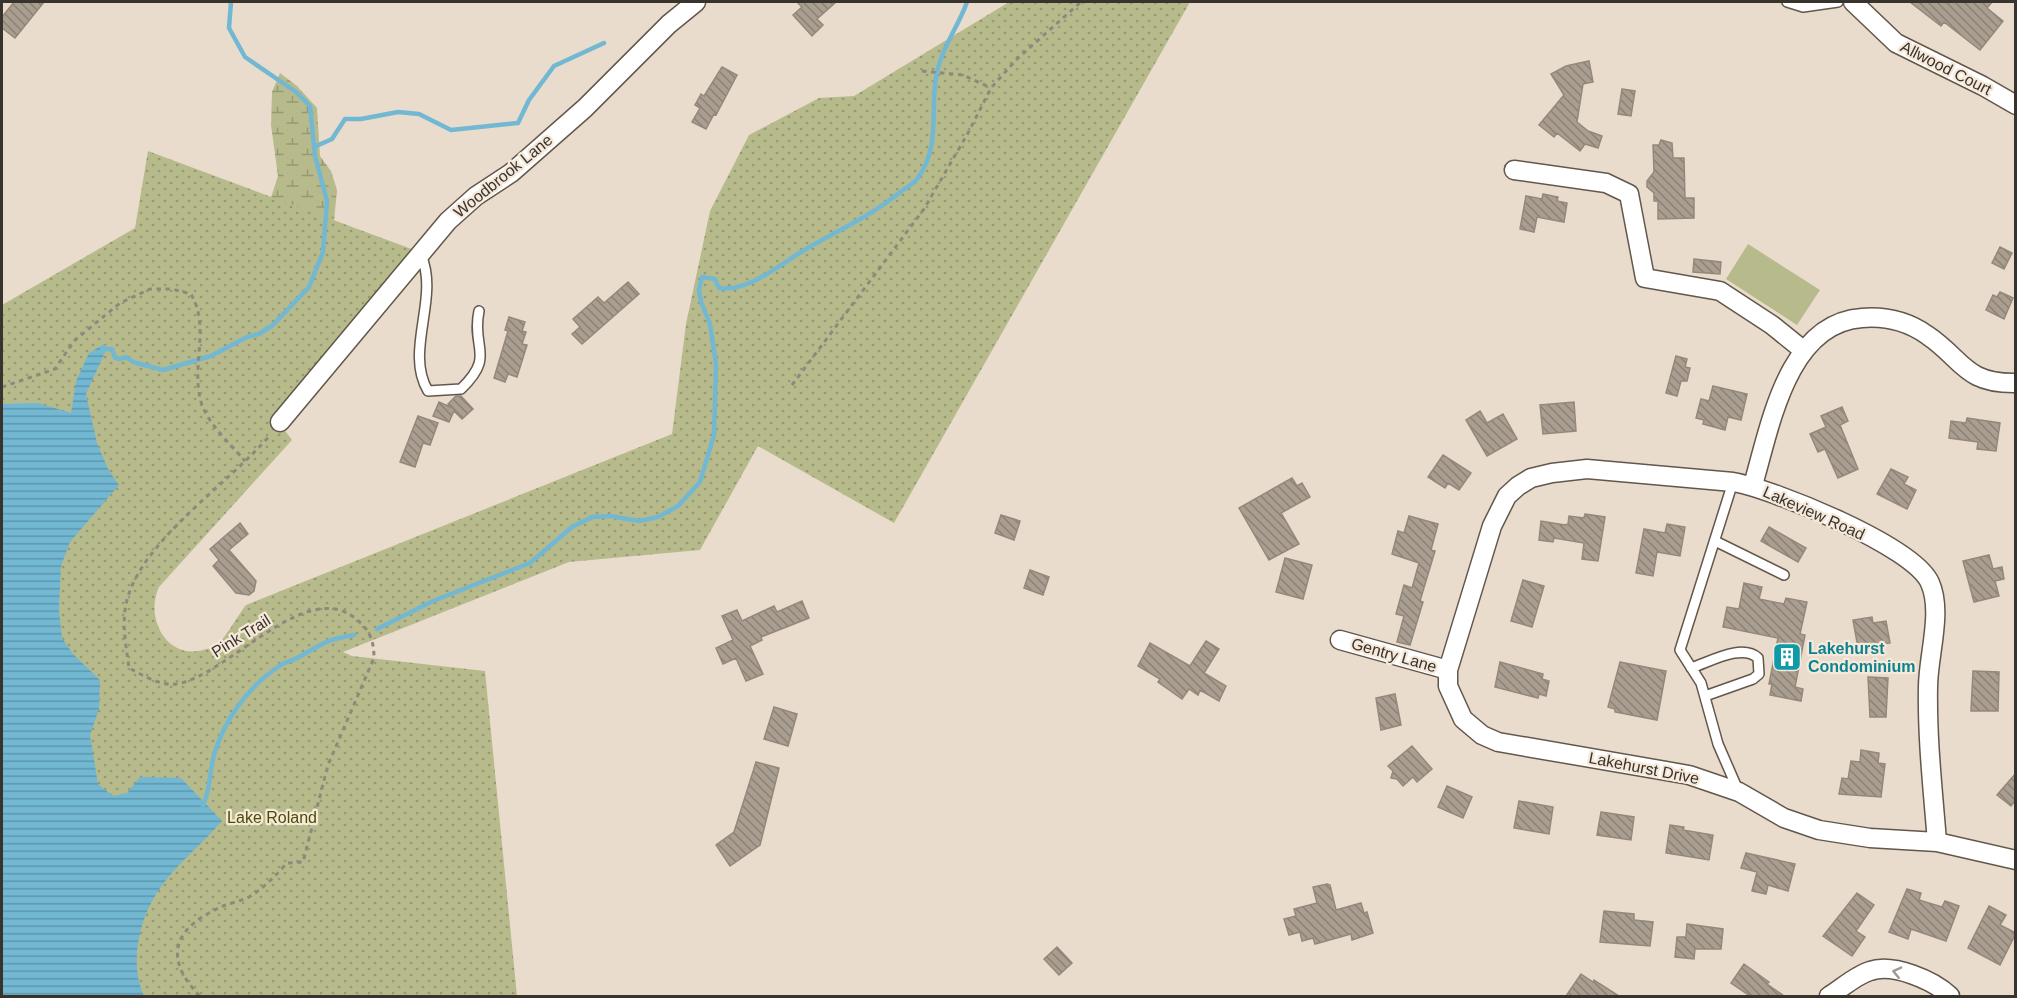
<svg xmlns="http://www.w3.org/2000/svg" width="2017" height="998" font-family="Arial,sans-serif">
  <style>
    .wetland { fill: url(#wetland-marsh) }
    .park { fill: url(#park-dots) }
    .garden { fill: #b7bb8c }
    .water { fill: url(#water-rules) }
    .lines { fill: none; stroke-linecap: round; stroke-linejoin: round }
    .stream { stroke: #72b8d3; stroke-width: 4.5 }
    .building { fill: url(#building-back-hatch); stroke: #94887a; stroke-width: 1.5 }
    .lane-casing { stroke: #62574a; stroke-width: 12 }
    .street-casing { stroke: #62574a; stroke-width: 21 }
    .path { stroke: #90877d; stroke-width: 3; stroke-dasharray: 4.5 4.5; stroke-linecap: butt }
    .lane { stroke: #fff; stroke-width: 9 }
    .street { stroke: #fff; stroke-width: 18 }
    .oneway { stroke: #9c9996 }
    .labels { text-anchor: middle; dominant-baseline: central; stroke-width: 4.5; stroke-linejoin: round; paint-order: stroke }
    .street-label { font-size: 16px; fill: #38332d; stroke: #f6e9da }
    .culture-label { font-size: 16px; font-weight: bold; fill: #0d838f; stroke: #f6e9da; text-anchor: start }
    .park-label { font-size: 16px; fill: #4a4c00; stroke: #f6e9da }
  </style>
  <defs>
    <pattern id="wetland-marsh" width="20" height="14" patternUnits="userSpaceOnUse" patternTransform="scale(1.5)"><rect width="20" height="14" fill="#b7bb8c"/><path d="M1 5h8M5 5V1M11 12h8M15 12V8" fill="none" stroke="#969973"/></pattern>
    <pattern id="park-dots" width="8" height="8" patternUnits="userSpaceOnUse" patternTransform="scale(1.5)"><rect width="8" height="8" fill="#b7bb8c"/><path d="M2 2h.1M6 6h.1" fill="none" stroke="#969973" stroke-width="1.8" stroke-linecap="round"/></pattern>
    <pattern id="water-rules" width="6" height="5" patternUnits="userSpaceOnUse" patternTransform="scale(1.5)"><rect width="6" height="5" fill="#72b8d3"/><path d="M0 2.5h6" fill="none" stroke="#5f96ac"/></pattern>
    <pattern id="building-back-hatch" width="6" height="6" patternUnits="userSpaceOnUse" patternTransform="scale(1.5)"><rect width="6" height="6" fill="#aa9e91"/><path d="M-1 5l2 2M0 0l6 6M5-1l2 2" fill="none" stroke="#8b8177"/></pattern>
  </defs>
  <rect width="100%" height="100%" fill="#e9dccd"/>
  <path class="wetland" d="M280,73L297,86L317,108L320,156L331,171L337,190L332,243L265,216L278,176L271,125L272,92Z"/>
  <path class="park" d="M1009,2H1190L894,523L758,446L700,550L569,562L343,652L352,656L485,671L517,996H2V305L135,228L148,151L425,254L277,420L292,440L159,587C145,616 165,660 203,650C206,649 213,648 216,646C225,639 238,615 246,605L672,434L686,324L710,211L749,135L819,98L854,96Z"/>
  <path class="garden" d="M1748,244L1820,290L1797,325L1726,279Z"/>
  <path class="water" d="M104,344L107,348L86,394L97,443L108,469L119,485L70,542L61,566L59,610L62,638L73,654L100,680L99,709L90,735L98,784L113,796L127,793L140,777L181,778L222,821C186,862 151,881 139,938C135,959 136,977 144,996H2V404L38,403L71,413L76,381L89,353Z"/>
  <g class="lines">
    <path class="stream" d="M314,147L332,139L345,119H361L398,112L419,114L451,130L518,123L529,100L554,66L604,43
      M102,349H112L115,358L120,359L126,357L133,362L163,370L211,356L247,337L259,334L273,325L309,287L323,252L327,201L315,156L310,106L296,92L245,57L229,28L231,2
      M377,629L433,601L530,563L572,527L592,517L610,516L639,521L658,517L678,506L700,482L714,435L716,364L710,324L701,302L699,290L702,277L715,279L719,288C746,293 780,265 801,252C834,232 868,218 899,193C904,189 912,185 917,179C943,145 928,104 938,68C944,44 959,25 967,2
      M203,805C211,789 209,772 214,755C224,720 248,687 278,667C284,662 292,661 299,657C324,643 325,640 354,635"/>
  </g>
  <path class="building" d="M14,2H44L15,38L2,28V17Z
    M797,2H836L817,19L823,25L812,36L793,15L802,7Z
    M1910,2H1992L1987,8L2003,21L1980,50L1944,22L1941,26Z
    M1589,61L1593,82L1583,84L1577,122L1588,131L1602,136L1598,148L1585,144L1580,151L1557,133L1554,137L1539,125L1564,95L1551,74L1566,66Z
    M722,67L737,75L716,115L714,114L706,129L692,122L700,108L695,105L701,94L704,96Z
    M1622,89L1635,91L1631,116L1618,114Z
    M1661,140L1672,143L1673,158H1684L1685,198H1694V218L1658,219V201H1654V193L1647,187V181L1654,172L1653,145H1659Z
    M1543,194L1558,197L1557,201L1567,203L1564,222L1537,217L1534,232L1520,229L1526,196L1542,199Z
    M2000,247L2012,253L2004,269L1992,263Z
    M1694,259L1721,262L1720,274L1693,272Z
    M628,282L639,294L582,344L572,334L580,327L573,319L598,297L604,303Z
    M2000,292L2013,298L2004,319L1986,310L1993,295L1997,297Z
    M509,317L525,322L522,331L526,332L522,344L527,345L517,377L508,374L505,382L494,378L508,331L505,330Z
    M1676,356L1687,359L1685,367L1690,368L1687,381H1681L1677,396L1666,393Z
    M1713,386L1747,394L1741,420L1728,417L1725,430L1703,424L1704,420L1696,418L1701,399L1709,401Z
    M456,396H461L473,409L462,419L454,411L449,422L433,416L439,402L450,407L448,404Z
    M1574,402L1576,431L1543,434L1540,405Z
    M1842,407L1848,421L1840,425L1858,469L1838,478L1825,449L1818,452L1810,434L1826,427L1821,416Z
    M1480,411L1487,423L1503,414L1517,439L1487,456L1466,420Z
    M418,416L438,423L430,445L423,443L415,467L400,462Z
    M1967,418L2000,423L1996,451L1977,449L1978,442L1949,438L1951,421L1966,423Z
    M1443,455L1471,473L1459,490L1448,483L1445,488L1428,477Z
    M1891,469L1908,477L1904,484L1916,490L1907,509L1877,494Z
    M1292,478L1297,486L1302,483L1310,497L1281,513L1299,544L1269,560L1239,508Z
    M1585,514L1605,517L1598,561L1582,559L1584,543L1554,538L1553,542L1539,540L1541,521L1565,525L1568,524L1569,516L1584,518Z
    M1001,515L1020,521L1014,540L995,533Z
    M1409,516L1438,524L1431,550L1435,551L1420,601L1423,602L1410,645L1397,642L1404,616L1396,614L1404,585L1412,588L1419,563L1392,554L1398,531L1404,533Z
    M240,523L248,534L229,550L256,581L254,591L249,595L236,593L213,566L219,560L210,549Z
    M1667,524L1685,527L1680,556L1657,552L1653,576L1636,573L1644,529L1665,533Z
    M1769,527L1806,548L1798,562L1761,541Z
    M1989,555L1993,569L2002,567L2004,579L1995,581L1999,596L1974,602L1963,561Z
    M1285,558L1312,565L1303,599L1276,592Z
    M1030,570L1049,577L1043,595L1024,588Z
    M1523,580L1544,586L1532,627L1511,621Z
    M1744,583L1762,587L1759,599L1784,604L1786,598L1807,602L1800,634L1805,635L1795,687L1803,689L1801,701L1770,695L1772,684H1769L1778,638L1723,627L1727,607L1739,609Z
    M802,601L809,618L761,637L762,640L750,646L763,674L746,681L736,658L723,664L716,648L733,640L722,616L737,610L742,621L774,606L777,612Z
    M1872,617L1873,623L1886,621L1890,643L1858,648L1853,620Z
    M1206,641L1219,649L1204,673L1226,686L1219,701L1200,690L1198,695L1189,689L1182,699L1158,682L1160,679L1138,666L1150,643L1190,666Z
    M1500,662L1543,674L1542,679L1549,681L1546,696L1539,694L1538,698L1495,687Z
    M1620,662L1666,671L1657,720L1615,712V709L1608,707Z
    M1973,671L1999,672L1998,711H1971Z
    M1868,677L1888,678L1886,717H1870Z
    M1395,694L1401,725L1381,730L1376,698Z
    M774,707L797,714L788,746L764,739Z
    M1412,746L1432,769L1417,782L1413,777L1403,786L1397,779L1391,778L1393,771L1388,766Z
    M1861,750L1879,753L1878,763L1885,764L1881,797L1839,794L1842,778L1848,779L1851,761L1860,762Z
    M756,762L779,768L763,833L760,845L730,866L716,845L734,832Z
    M2016,773V799L2011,806L1997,795Z
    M1447,786L1472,797L1463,818L1438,807Z
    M1519,801L1553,807L1549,834L1514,828Z
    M1601,812L1634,817L1631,840L1597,835Z
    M1670,825L1684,827L1683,830L1713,835L1709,860L1666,853Z
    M1746,853L1795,864L1788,891L1768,885L1766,894L1752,891L1757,872L1741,868Z
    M1327,884L1330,885L1336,910L1361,903L1364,913L1367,912L1373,933L1352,940L1351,934L1315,944L1313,938L1302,941L1300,932L1289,935L1284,919L1296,916L1294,909L1317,903L1313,887Z
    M1907,889L1921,893L1919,900L1942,907L1945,901L1959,906L1946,941L1911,929L1908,939L1889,932Z
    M1857,893L1874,905L1856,931L1865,937L1852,956L1823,936Z
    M1989,906L2006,915L2000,925L2016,933L2000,965L1968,948Z
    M1604,911L1634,914V920L1653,922L1650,946L1600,942Z
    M1687,924L1723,929L1721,949H1695L1694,959L1675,957L1677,937H1686Z
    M1057,947L1072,963L1059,975L1044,959Z
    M1744,964L1769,982L1767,984L1784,996H1750L1731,983Z
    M1581,974L1593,982L1594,980L1619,996H1566Z"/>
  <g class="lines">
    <g class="lane-casing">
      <path id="lane" d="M1787,2L1803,7L1838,2
        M421,255C440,298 404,351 428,391L461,389C496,355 471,349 479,311
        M1733,482L1680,650L1701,683L1718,744L1738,790
        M1715,541L1784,575
        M1691,668C1710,662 1742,643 1758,658L1759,674L1753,679L1705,696"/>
    </g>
    <g class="street-casing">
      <path id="street" d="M1853,2L1896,43L1983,86L2016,105
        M1514,170L1606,183L1629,194L1645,278L1720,291L1772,325L1803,350
        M280,422L448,221L476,196L511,173L585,108L669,24L696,2
        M1753,485C1770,427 1787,323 1862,318C1886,316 1907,321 1927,335C1963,359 1964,384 2016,383
        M1340,640L1448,670
        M1937,842C1933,791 1927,739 1928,687C1928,656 1943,612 1930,583C1914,546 1773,489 1733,482L1587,469L1552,473L1531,478L1518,486L1507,496L1492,526L1448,670V686L1463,719L1482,735L1498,742L1689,775L1739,792L1784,818L1819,830L1870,838L1937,842L2016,860
        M1829,996C1841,989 1856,975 1870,971C1893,963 1933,980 1950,996"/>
    </g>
    <path class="path" d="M922,71L963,75L991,88
      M792,385L924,209L968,133L991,88L1017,59L1081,2
      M2,387L55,369L74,341L120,303L150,289H172L191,294C210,327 192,362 200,398C205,422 230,443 245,461
      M199,996C194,989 187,982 183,974C165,939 194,919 223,906C231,903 241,901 249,897C264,888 275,876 287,863L303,862L328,765L374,658C374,641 370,630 356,619C306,576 227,677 176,684C159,686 143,675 129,668C126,645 121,622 127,600C143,539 230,483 270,435"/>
    <use href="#lane" class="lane"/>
    <use href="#street" class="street"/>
  </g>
  <defs><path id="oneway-chevron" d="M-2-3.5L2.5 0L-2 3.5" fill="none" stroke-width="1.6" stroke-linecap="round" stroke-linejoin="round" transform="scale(1.5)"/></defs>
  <use class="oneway" href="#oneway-chevron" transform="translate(1897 972) rotate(-167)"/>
  <defs>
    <g id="building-square" transform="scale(1.5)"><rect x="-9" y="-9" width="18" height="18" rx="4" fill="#0f9aa8" stroke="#f6e9da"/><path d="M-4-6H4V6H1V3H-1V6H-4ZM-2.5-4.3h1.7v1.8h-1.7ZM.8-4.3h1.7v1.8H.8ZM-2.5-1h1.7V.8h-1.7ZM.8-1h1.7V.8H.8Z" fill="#fff"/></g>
  </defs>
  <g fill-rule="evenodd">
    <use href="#building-square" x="1787" y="657"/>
  </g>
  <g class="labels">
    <g class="street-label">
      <text transform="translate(1946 68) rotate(27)">Allwood Court</text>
      <text transform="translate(503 176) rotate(-39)">Woodbrook Lane</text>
      <text transform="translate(1814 513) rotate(24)">Lakeview Road</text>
      <text transform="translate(241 636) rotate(-32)">Pink Trail</text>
      <text transform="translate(1394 655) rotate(16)">Gentry Lane</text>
      <text transform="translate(1644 768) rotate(11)">Lakehurst Drive</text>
    </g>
    <g class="culture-label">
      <text x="1808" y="648">Lakehurst<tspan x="1808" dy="18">Condominium</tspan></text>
    </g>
    <g class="park-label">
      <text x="272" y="817">Lake Roland</text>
    </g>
  </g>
  <rect width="2017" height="998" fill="none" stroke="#38332d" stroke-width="6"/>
</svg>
